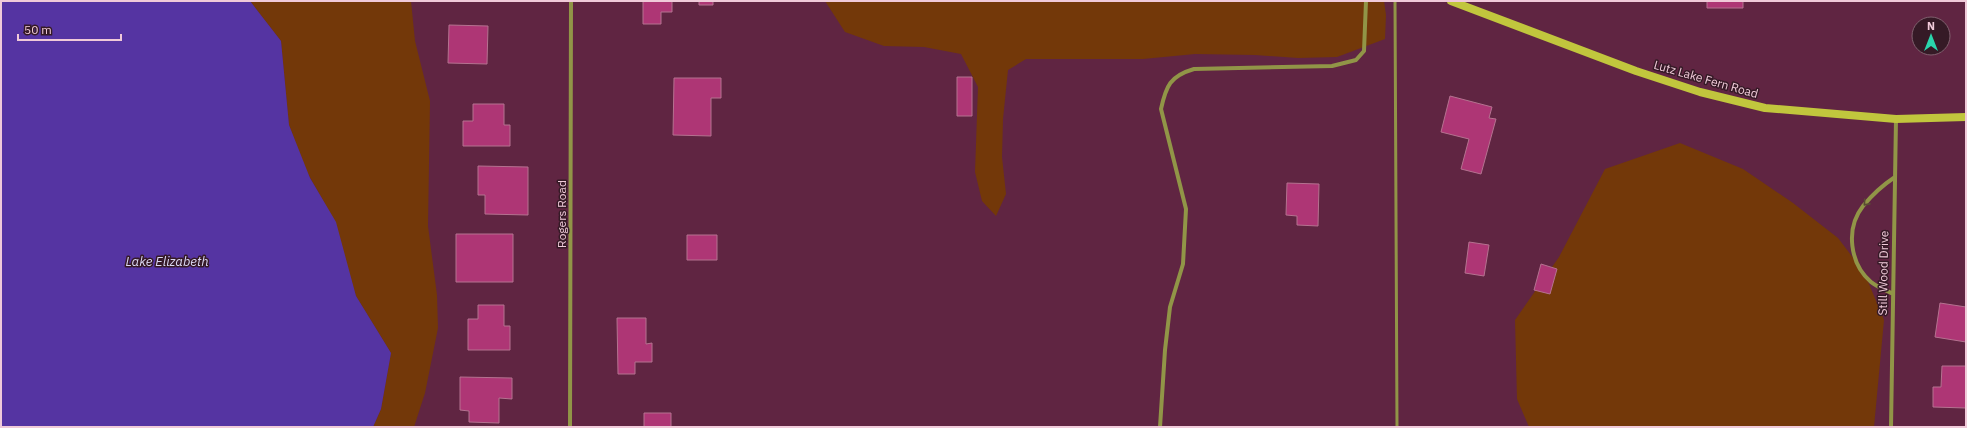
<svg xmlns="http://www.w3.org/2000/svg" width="1967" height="428" font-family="'IBM Plex Sans',sans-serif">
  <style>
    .green { fill: #733809 }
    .water { fill: #5534a2 }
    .building { fill: #ae3675; stroke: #b57290 }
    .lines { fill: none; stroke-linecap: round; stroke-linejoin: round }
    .service { stroke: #919547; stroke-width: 3 }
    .minor { stroke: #919547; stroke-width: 4 }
    .secondary { stroke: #c1c63d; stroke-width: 8 }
    .oneway { stroke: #5a4b33 }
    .labels { text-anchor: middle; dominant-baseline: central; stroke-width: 3; stroke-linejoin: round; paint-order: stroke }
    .street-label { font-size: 12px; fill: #f0cad9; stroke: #351a26 }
    .water-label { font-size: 13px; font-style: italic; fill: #dbd7f4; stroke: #351a26 }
  </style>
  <rect width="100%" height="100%" fill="#602542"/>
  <path class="green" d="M250,1H411L415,41L430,101L428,226L437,295L438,328L425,393L414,427H373L381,409L391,353L356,296L333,218L307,172L289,125L281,41Z
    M825,1H1384L1386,15L1385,39L1337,57L1298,58L1255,55L1195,54L1143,59H1026L1008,70L1003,119L1002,157L1006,194L996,216L982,201L975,172L978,87L961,54L924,47L884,46L845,32Z
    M1680,143L1743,169L1793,203L1838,238L1864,272L1884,320L1874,427H1529L1517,399L1515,320L1559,257L1605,169Z"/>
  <path class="water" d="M1,1H250L281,41L289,125L310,178L336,222L356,296L391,353L381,409L373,427H1Z"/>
  <path class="building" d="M643,1H672V12H661V24H643Z
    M699,1H713V5H699Z
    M1707,1H1743V8H1707Z
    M449,25L488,26L487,64L448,63Z
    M957,77H972V116H957Z
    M674,78H721V98H711V136L673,135Z
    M1450,96L1492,107L1489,118L1496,119L1481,174L1461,169L1469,139L1441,132Z
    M473,104H504V125H510V146H463V121H473Z
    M478,166L528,167V215L485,214V195H478Z
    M1287,183L1319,184L1318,226L1297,225V216L1286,215Z
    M456,234H513V282H456Z
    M687,235H717V260H687Z
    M1469,242L1489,245L1484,276L1465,273Z
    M1541,264L1557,269L1550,294L1534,290Z
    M1940,303L1966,307V342L1935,337Z
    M478,305H504V326H510V350H468V319H478Z
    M617,318H646V344L652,343V362H635V374H618Z
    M1942,366H1966V408L1933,407V387H1941Z
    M460,377L512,378V399L499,398V423L469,422V411L460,410Z
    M644,413H671V427H644Z"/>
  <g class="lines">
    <path class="service" d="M1395,1L1397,427"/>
    <path class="minor" d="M1893,294C1886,290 1877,287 1871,282C1850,264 1845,229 1863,206C1872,195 1883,185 1895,177
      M570,427L571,1
      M1160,427L1165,350L1170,307L1183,264L1186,209L1161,109C1166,86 1170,76 1194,69L1332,66L1356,60L1364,51L1366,1
      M1891,427L1896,119"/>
    <path class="secondary" d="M1451,1L1636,71L1700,92L1765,108L1896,119L1966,117"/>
  </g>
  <defs><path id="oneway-chevron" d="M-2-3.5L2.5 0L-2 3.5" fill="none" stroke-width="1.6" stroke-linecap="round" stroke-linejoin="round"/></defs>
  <use class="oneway" href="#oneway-chevron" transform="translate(1866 203) rotate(132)"/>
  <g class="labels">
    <g class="street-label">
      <text transform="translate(1706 79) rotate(16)">Lutz Lake Fern Road</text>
      <text transform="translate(561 214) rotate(-90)">Rogers Road</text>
      <text transform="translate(1883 273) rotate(-89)">Still Wood Drive</text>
    </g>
    <g class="water-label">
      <text x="167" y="261">Lake Elizabeth</text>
    </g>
  </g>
  <rect width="1967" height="428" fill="none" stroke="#f0cad9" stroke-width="4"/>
  <g transform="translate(1931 36)"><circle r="19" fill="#351a26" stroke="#80606e"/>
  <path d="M0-3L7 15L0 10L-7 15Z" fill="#2ad5ac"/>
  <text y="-6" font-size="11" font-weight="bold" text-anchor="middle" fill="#f0cad9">N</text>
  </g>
  <path d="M18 34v6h103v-6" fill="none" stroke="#f0cad9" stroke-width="2"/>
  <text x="24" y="34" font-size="12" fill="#f0cad9" stroke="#351a26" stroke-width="3" paint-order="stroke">50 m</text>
</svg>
